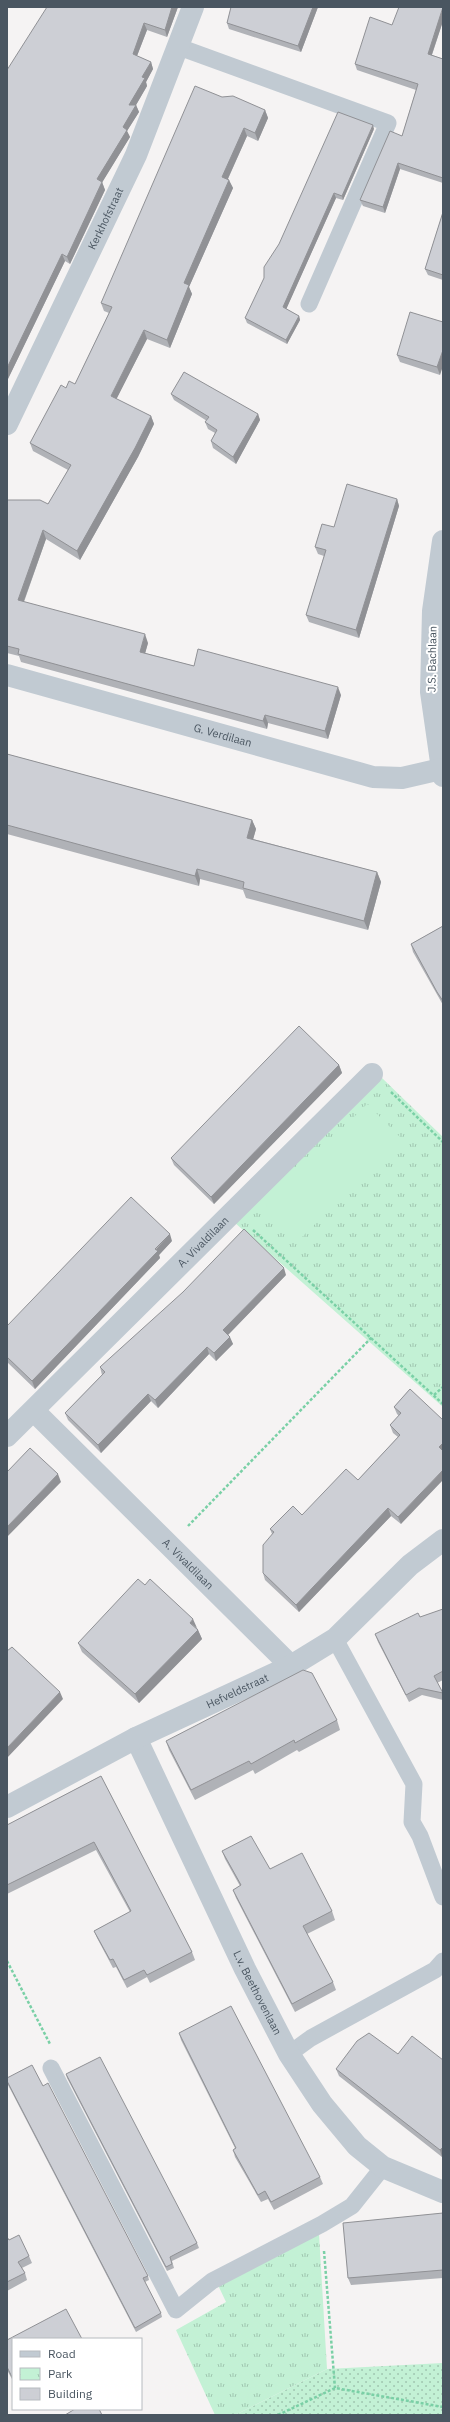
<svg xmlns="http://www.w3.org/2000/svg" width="450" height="2422" font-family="'IBM Plex Sans',sans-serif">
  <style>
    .grass { fill: url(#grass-dots) }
    .park { fill: url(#park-tufts) }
    .pitch { fill: #c3f1d5 }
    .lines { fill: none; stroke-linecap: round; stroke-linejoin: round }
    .path { stroke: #7ad0a6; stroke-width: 2.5; stroke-dasharray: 3 2; stroke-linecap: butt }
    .lane { stroke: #c1cad2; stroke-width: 17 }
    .street { stroke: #c1cad2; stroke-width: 22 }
    .wall { fill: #b0b2b7 }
    .shaded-wall { fill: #909195 }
    .building { fill: #cdcfd5; stroke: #909195 }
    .labels { text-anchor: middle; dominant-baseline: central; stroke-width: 4; stroke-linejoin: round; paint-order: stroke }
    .street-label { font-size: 11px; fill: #4a5661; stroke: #fff }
  </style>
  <defs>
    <pattern id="grass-dots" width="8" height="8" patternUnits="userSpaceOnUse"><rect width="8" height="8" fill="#c3f1d5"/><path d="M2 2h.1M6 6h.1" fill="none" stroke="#a0c6b0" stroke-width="1.8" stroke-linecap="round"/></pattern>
    <pattern id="park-tufts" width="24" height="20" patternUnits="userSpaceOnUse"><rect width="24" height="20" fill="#c3f1d5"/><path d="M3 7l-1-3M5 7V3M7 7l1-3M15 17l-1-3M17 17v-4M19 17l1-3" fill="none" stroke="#a0c6b0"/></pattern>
  </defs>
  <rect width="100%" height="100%" fill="#f5f3f3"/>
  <path class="grass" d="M443,2363V2415H235L327,2369Z"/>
  <path class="park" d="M382,1078L443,1137V1407L234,1222Z
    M319,2234L327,2369L235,2415H215L176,2330L226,2302L218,2285Z"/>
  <path class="pitch" d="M367,1104L401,1138L298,1241L263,1206Z"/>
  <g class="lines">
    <path class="path" d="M391,1092L443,1142
      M253,1230L443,1404
      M434,1395L443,1387
      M188,1526L372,1337
      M7,1961L50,2044
      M324,2251L335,2388
      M278,2415L335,2388L443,2407"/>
    <path class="lane" d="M179,47L388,123L309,304
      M335,1639L414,1784L412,1822L420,1836L443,1897
      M289,2054L311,2038L435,1970L443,1961
      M51,2068L176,2310L212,2281L322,2224L352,2206L383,2167"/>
    <g class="street">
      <path id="s1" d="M7,424L136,155L193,7"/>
      <path d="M443,541L433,611L431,692L443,776"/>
      <path id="s2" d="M7,675L373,777L402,778L441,769"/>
      <path id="s3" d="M34,1411L291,1666"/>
      <path id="s4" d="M7,1436L372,1074"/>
      <path id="s5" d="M136,1738L245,1969L289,2054L322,2104L357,2146L383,2167L443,2192"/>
      <path id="s6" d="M7,1807L136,1738L291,1666L335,1639L410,1565L443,1540"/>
    </g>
  </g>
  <path class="wall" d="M47,7H178L167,37L147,30L137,56L151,62L153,69L146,82L147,86L136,105L139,112L127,131L130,137L102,182L105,190L70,264L65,261L7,381Z
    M318,7L301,52L229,29L227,23Z
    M443,7V21L432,55L443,59V183L400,169L385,213L363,206L360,200L402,136L416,90L357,70L355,64L392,25Z
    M222,97L265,110L268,118L258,141L247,136L228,179L233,188L189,287L192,294L170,348L147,339L116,399L151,416L154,424L138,457L80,560L46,539L24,602L148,643L145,653L194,666L341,695L328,739L268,723L267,729L21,662L19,656L7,653V500L48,504L68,470L33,451L30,443L66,388L75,384L109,313L104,311L101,303Z
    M374,129L343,200L336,198L286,309L299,316L300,320L287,344L247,323L245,318Z
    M443,212V280L428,275L425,269Z
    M443,322L440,375L400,362L397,355Z
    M171,394L258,414L260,420L236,464L213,448L211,441L215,433L208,429L205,422L207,421L174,400Z
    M397,499L399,506L359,638L309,622L306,615L324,556L318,554L315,547L334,527Z
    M7,754L252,820L256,829L253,839L377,872L381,882L368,930L246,898L243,890L200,879L199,886L7,834Z
    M443,926V1005L413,952L411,944Z
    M339,1065L342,1073L214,1204L174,1165L171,1158Z
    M172,1241L159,1255L160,1258L35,1389L7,1362V1326Z
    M286,1275L228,1335L233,1344L216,1361L209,1354L158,1408L151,1401L101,1453L68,1420L65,1413L102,1375L100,1367Z
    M410,1389L401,1524L391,1516L299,1612L265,1580L263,1573L272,1534L270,1529L302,1515L358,1480L398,1437L393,1433L390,1425L399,1416L397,1414L394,1407Z
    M145,1585L197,1628L198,1630L202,1639L139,1703L82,1652L78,1643Z
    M443,1609V1680L437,1683L443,1694V1700L422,1695L409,1702L378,1642L375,1634Z
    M337,1720L340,1730L299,1752L297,1750L255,1774L253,1770L195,1800L169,1750L166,1741Z
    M101,1776L192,1952L195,1960L150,1983L147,1977L127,1988L116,1967L113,1968L97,1938L94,1931L130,1912L96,1850L7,1894V1825Z
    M222,1851L270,1869L332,1911L335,1920L307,1934L333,1982L336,1990L295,2012L236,1898L233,1890L240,1886L225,1859Z
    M179,2033L320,2177L323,2184L274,2210L268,2199L261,2202L235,2157L233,2150L235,2148L181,2040Z
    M398,2054L443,2060V2157H442L339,2076L336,2069Z
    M66,2074L197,2243L199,2248L172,2261L174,2268L167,2271L67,2078Z
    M7,2078L43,2086L148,2276L149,2280L145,2282L161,2313L162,2317L136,2332L7,2083Z
    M443,2213V2278L351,2285L348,2278Z
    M7,2237L9,2240L29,2256L32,2263L22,2268L25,2273L27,2280L7,2291Z
    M13,2339V2381L7,2370V2340Z"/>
  <path class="shaded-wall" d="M172,7H178L167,37L165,30Z
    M313,7H318L301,52L298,46Z
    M443,7V21L430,60L428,54Z
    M144,23L147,30L135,61L133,54Z
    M151,62L153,69L146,82L147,86L136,105L139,112L127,131L130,137L100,186L97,179L123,127L129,105L142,77Z
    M265,110L268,118L258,141L255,133Z
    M373,125L374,129L343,200L342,196Z
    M244,128L247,136L225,185L222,177Z
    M398,163L400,169L385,213L383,207Z
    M229,180L233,188L189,287L192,294L170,348L167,340L184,283Z
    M102,182L105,190L70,264L67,257Z
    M334,193L336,198L285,312L283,307Z
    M62,254L65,261L7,381V368Z
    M299,316L300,320L287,344L286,340Z
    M144,330L147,339L114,404L111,396Z
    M443,350V366L440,375L437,367Z
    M258,414L260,420L236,464L233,457Z
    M151,416L154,424L138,457L80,560L77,551Z
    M397,499L399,506L359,638L356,630Z
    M43,530L46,539L21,609L18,600Z
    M145,634L148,643L143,661L140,652Z
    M338,687L341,695L328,739L325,731Z
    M265,715L268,723L267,729L263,721Z
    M252,820L256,829L251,847L247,838Z
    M197,869L200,879L199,886L195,876Z
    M377,872L381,882L368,930L364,921Z
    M339,1065L342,1073L214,1204L211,1197Z
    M170,1234L172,1241L159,1255L160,1258L35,1389L32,1381Z
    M284,1268L286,1275L226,1337L223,1330Z
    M230,1337L233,1344L216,1361L214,1353Z
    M207,1347L209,1354L158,1408L155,1400Z
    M148,1394L151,1401L101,1453L98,1445Z
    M443,1443V1453L439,1447Z
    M443,1470V1480L401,1524L398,1517Z
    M58,1474L61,1482L7,1537V1527Z
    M388,1508L391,1516L299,1612L296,1605Z
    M193,1619L197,1628L190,1623Z
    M198,1630L202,1639L139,1703L135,1694Z
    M60,1692L63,1699L7,1758V1748Z
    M443,2147V2157H442L440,2150Z"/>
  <path class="building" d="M47,7H172L165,30L144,23L133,54L151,62L142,77L145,78L129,105H136L123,127L127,130L97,179L102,182L67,257L62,254L7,368V70Z
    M231,7H313L298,46L227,23Z
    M399,7H443L428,54L443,59V178L398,163L383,207L360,200L390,131L402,136L418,84L355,64L370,17L392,25Z
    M195,86L222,97L233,96L265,110L255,133L244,128L222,177L229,180L184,283L189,285L167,340L144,330L111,396L151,416L135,448L77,551L43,530L18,600L145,634L140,652L194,666L198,649L338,687L325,731L265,715L263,721L18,654L19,649L7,646V500H40L48,504L71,465L30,443L61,385L66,388L69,381L75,384L112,307L101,303Z
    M338,112L373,125L342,196L334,193L283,307L299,316L286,340L245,318L264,278V267L279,244Z
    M443,212V275L425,269Z
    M410,312L443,322V350L437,367L397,355Z
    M184,372L258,414L233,457L211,441L217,430L205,422L209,417L171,394Z
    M347,484L397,499L356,630L306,615L326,550L315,547L322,524L334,527Z
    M7,754L252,820L247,838L377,872L364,921L243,888L244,882L197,869L195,876L7,825Z
    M443,926V1001L437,992L411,944Z
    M299,1026L339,1065L211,1197L171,1158Z
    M131,1197L170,1234L155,1249L158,1251L32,1381L7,1357V1326Z
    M244,1229L284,1268L223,1330L230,1337L214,1353L207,1347L155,1400L148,1394L98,1445L65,1413L105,1372L100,1367L183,1292Z
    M410,1389L443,1420V1443L439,1447L443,1451V1470L398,1517L388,1508L296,1605L263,1573V1545L274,1532L270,1529L293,1506L302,1515L346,1469L358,1480L400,1435L390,1425L401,1413L394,1407Z
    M30,1448L58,1474L7,1527V1472Z
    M138,1579L145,1585L150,1579L193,1619L190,1623L198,1630L135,1694L78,1643Z
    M443,1609V1671L434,1676L443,1693L419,1688L406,1695L375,1634L418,1613L420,1617Z
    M12,1647L60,1692L7,1748V1651Z
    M303,1670L312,1673L337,1720L295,1743L294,1740L251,1764L249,1761L191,1790L166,1741Z
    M101,1776L192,1952L147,1975L144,1970L124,1980L113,1959L110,1960L94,1931L131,1911L94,1842L7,1885V1825Z
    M251,1836L270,1869L302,1853L332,1911L303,1926L333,1982L292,2004L233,1890L241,1885L222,1851Z
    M231,2006L320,2177L271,2202L265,2191L258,2195L233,2150L236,2148L179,2033Z
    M369,2033L398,2054L412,2036L443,2060V2147L440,2150L336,2069L357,2041Z
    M100,2057L197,2243L170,2257L172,2264L166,2267L66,2074Z
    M32,2065L43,2086L48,2083L148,2276L143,2278L161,2313L135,2328L7,2081V2078Z
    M443,2213V2270L348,2278L343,2223Z
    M19,2235L29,2256L18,2262L25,2273L7,2282V2237L9,2240Z
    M66,2309L82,2339H13V2379L7,2367V2340Z
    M75,2409H99L102,2415H65Z"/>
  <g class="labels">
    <g class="street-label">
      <text stroke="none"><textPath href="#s1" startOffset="228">Kerkhofstraat</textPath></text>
      <text transform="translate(432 659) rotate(-89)">J.S. Bachlaan</text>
      <text stroke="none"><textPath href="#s2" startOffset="224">G. Verdilaan</textPath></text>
      <text stroke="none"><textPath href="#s4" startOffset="276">A. Vivaldilaan</textPath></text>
      <text stroke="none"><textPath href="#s3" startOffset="217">A. Vivaldilaan</textPath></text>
      <text stroke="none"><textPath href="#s6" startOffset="258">Hefveldstraat</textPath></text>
      <text stroke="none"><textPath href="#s5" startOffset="282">L.v. Beethovenlaan</textPath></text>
    </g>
  </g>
  <rect width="450" height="2422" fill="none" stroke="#4a5661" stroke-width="16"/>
  <rect x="12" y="2338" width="130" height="72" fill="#ffffff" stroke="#b7bbc0"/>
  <rect x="20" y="2351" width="20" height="6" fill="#c1cad2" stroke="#b7bbc0"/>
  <text x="48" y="2358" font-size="12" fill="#4a5661">Road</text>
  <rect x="20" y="2368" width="20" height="12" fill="url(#park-tufts)" stroke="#b7bbc0"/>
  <text x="48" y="2378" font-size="12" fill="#4a5661">Park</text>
  <rect x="20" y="2388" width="20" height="12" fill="#cdcfd5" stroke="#b7bbc0"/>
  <text x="48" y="2398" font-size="12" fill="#4a5661">Building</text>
</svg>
